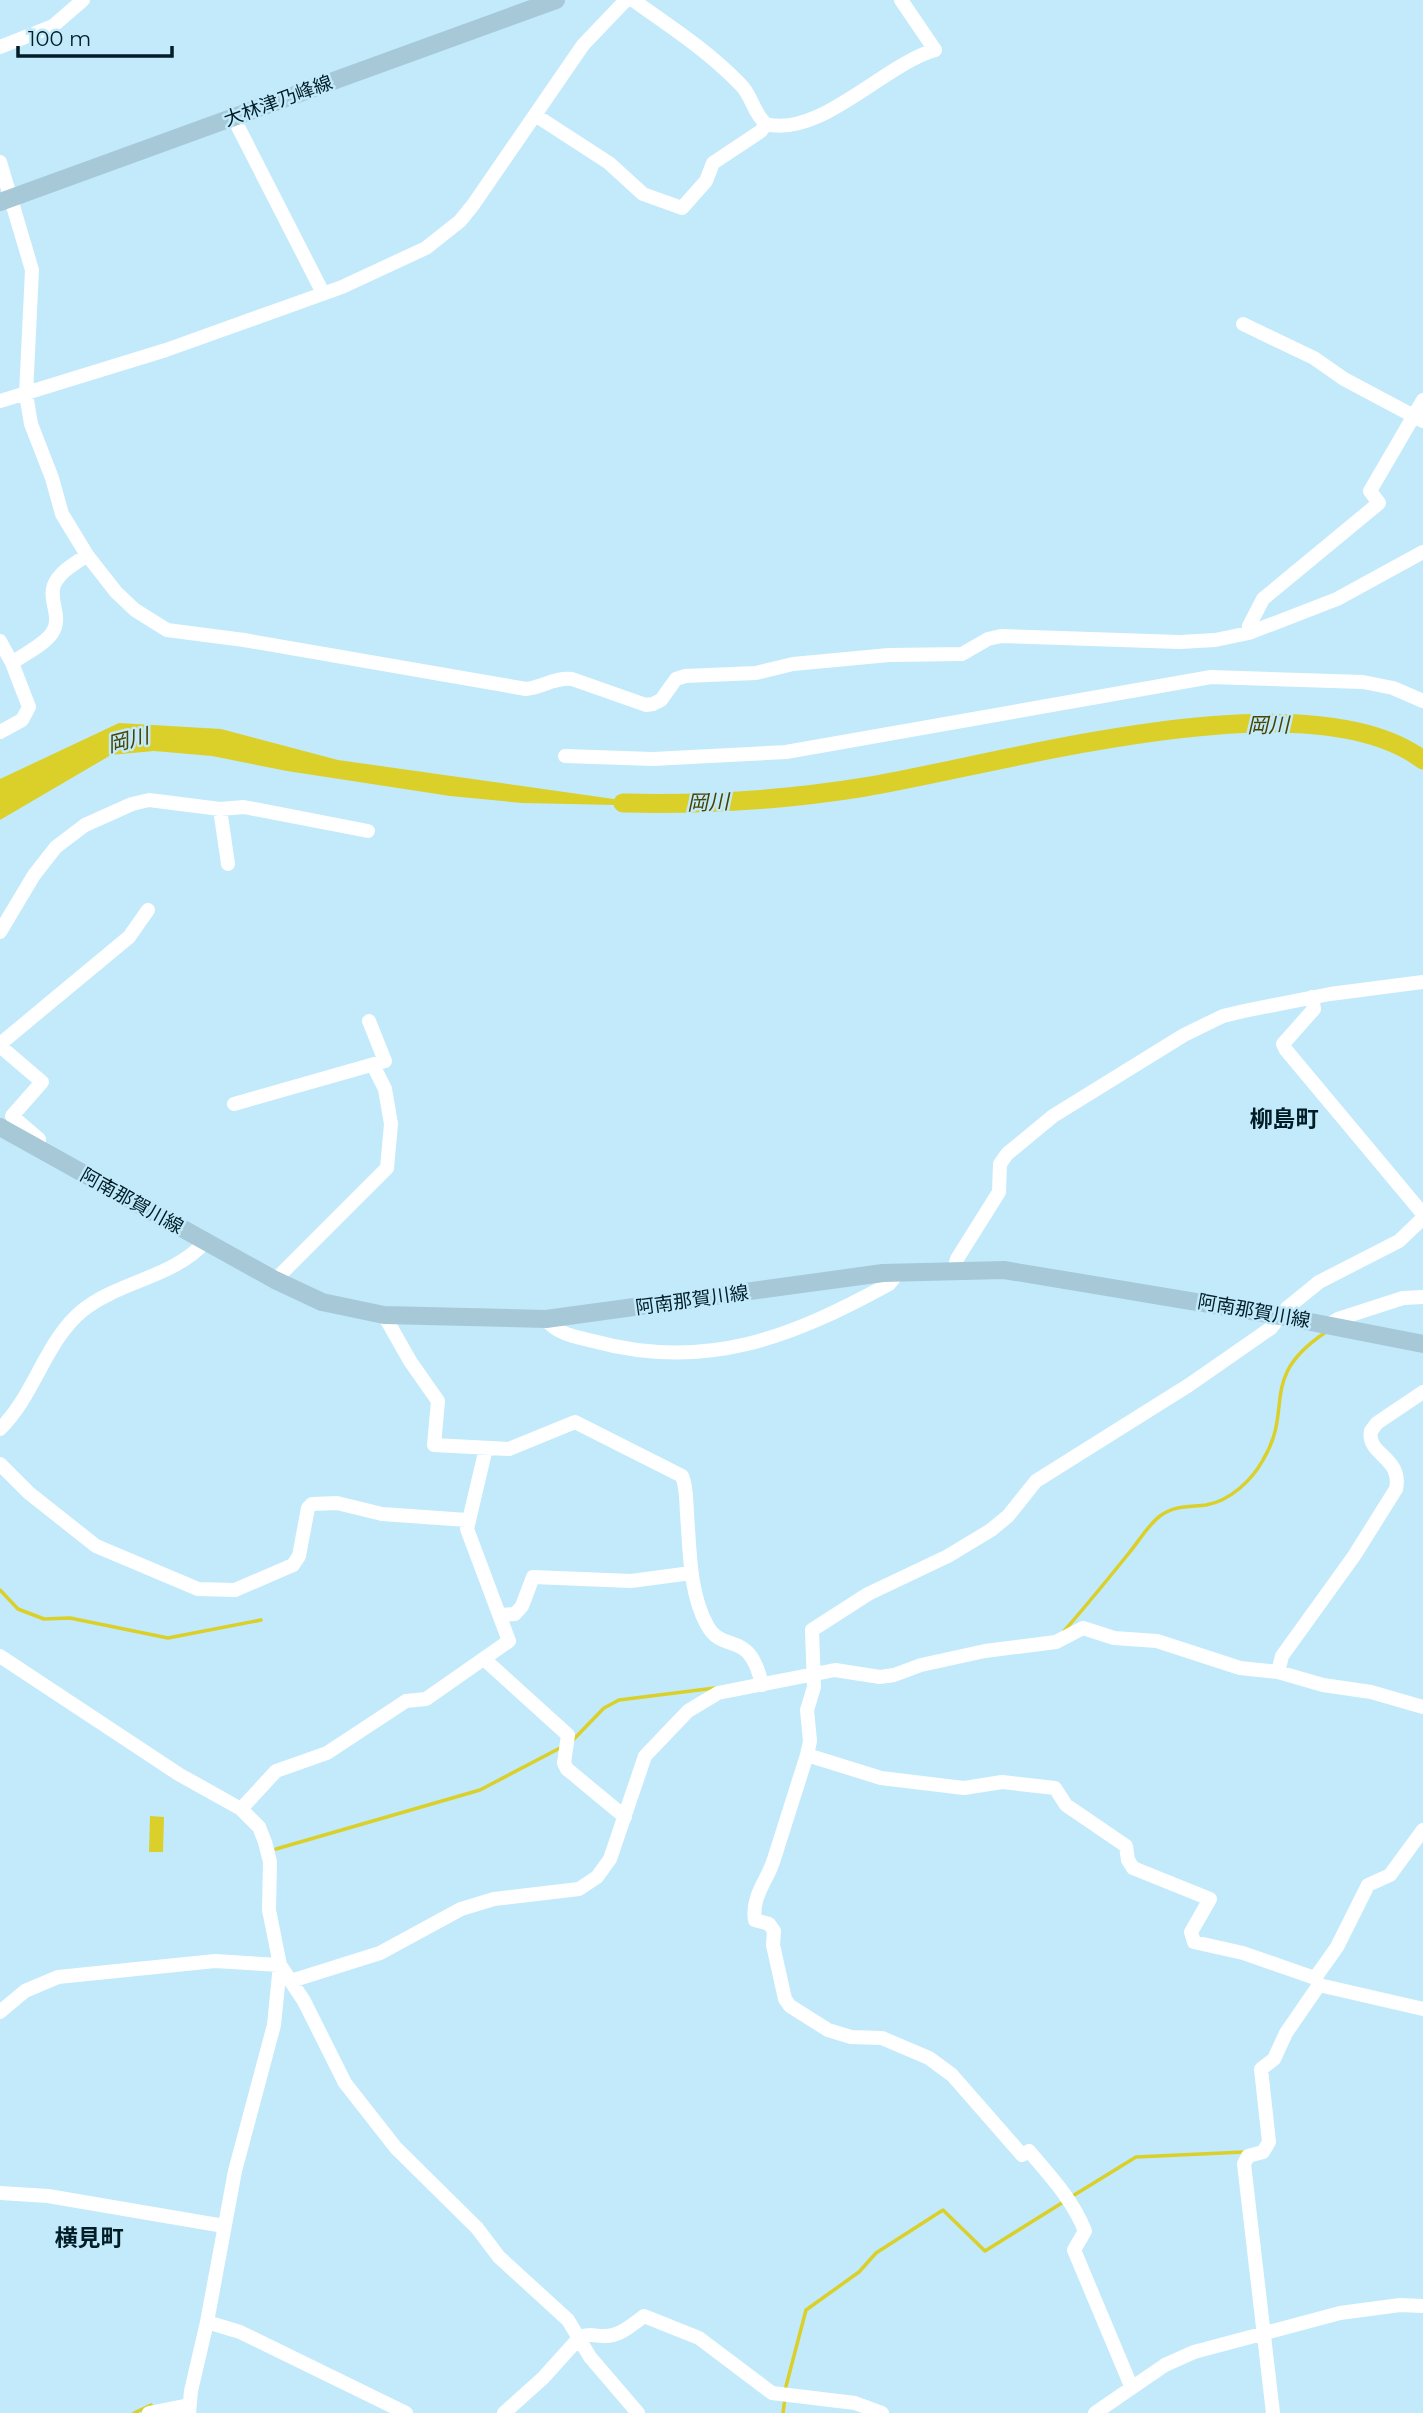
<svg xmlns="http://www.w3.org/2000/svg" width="1423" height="2413" font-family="Montserrat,'Noto Sans JP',sans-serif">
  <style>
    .water { fill: #dad029 }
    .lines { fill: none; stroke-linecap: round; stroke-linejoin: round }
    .stream { stroke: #dad029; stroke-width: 3.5 }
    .river { stroke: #dad029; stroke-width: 19 }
    .minor { stroke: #fff; stroke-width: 14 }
    .major { stroke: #a7c9d7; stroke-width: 18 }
    .labels { text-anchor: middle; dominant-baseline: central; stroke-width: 5; stroke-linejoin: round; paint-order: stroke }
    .street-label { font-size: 19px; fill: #011d27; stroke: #c2eafb }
    .water-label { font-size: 21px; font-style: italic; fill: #474301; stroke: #c2eafb }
    .quarter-label { font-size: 23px; font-weight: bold; fill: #011d27; stroke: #c2eafb }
  </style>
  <rect width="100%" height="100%" fill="#c2eafb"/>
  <path class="water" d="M119,723L221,729L338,760L663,806L522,803L450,796L287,771L212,756L154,751L111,755L0,820V779Z
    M150,1816L164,1817L163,1852H149Z"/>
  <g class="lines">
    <path class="stream" d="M0,1590L18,1609L44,1619L70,1618L168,1638L261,1620
      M1064,1631C1087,1605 1108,1579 1129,1553C1139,1541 1148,1525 1160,1516C1175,1505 1189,1507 1206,1505C1230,1501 1252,1480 1263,1460C1295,1407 1257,1378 1326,1332
      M572,1741L604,1708L619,1700L715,1688
      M276,1849L480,1790L562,1747
      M1071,2197L1136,2157L1244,2152
      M785,2390L806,2310L859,2272L876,2253L943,2210L985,2251L1065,2201
      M134,2413L151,2405
      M783,2413L785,2398"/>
    <path class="river" d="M623,803C704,805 785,800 865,787C1003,764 1307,673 1423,760"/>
    <path class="minor" d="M633,0C671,27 707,50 740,84C752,95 753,113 766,124C820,138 883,65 935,50L901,0
      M0,47L53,26L83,0
      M535,115L609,163L643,194L682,208L706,181L713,163L761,131L766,124
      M233,117L323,293
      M0,162L32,270L26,394L31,424L52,478L62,514L87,555L116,592L135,610L167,630L244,640L526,689C543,687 555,677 572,679L646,705L653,704L661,700L676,679L685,676L756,673L793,664L889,655L962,654L988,639L1001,636L1180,642L1215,640L1249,633L1337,599L1423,552
      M1243,324L1314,358L1344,379L1423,421
      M0,401L166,350L342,287L426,248L460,221L473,205L583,45L626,0
      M1249,633V626L1263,599L1379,503L1370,491L1423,400
      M0,641L12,663
      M0,732L22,720L29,707L12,663C24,654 44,645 52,633C63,617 48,601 54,585C60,571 76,563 87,555
      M565,756L653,759L786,752L1211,677L1363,682L1393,688L1423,701
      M220,809L228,864
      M0,932L34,875L56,847L85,825L132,804L149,800L220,809L244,807L368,831
      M1312,997L1314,1009L1283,1044L1286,1050L1423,1214
      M0,1044L129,937L148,910
      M0,1046L42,1082L12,1116L39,1139V1148
      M234,1104L385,1061L369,1021
      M954,1270L957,1259L999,1192L1000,1164L1007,1154L1053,1116L1184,1035L1223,1016L1244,1011L1330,994L1423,982
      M275,1280L387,1168L391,1124L385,1089L373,1065
      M384,1315L410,1361L438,1401L434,1445L509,1449L575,1422L682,1476C687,1488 686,1501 687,1514C690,1550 689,1592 707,1625C724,1656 749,1627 762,1685
      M546,1319C556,1334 577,1337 593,1341C706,1372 792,1337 889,1284L898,1273
      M1330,1324L1338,1319L1403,1298L1423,1297
      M0,1429C35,1395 45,1341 83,1310C120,1281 174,1277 205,1242
      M0,1464L29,1493L96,1546L198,1589L235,1590L293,1565L299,1556L308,1508L312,1504L337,1503L382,1514L467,1520
      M501,1615L515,1614L522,1606L533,1577L631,1581L691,1573
      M0,1656L180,1775L241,1809L259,1827L265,1842L270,1862L269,1910L280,1965L274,2025L235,2171L207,2322L191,2391L189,2413
      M484,1659L568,1735L564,1763L567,1769L625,1817
      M1278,1672L1282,1656L1354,1556L1396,1489C1403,1457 1366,1455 1371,1431L1377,1423L1423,1392
      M807,1755L881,1778L964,1788L1002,1782L1055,1788L1066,1805L1126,1846L1128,1860L1133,1868L1210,1899L1191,1932L1194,1942L1243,1953L1315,1978L1337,1947L1368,1885L1390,1875L1423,1830
      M241,1809L276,1771L327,1753L406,1701L426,1699L509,1641L467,1529L486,1448
      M1316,1979L1319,1985L1423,2009
      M291,1981L380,1953L461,1909L494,1899L579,1889L597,1877L610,1859L645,1756L688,1711L718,1693L835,1670L880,1677L894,1675L921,1665L985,1651L1056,1642L1083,1628L1114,1638L1157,1641L1240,1668L1278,1672L1323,1685L1371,1692L1423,1707
      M0,2012L25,1991L58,1977L215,1961L280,1965L304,2001L345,2083L396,2148L477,2228L499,2257L568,2320L590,2357L638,2413
      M0,2193L48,2196L224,2226
      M207,2322L240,2332L406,2413
      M1131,2386L1074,2250L1085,2231C1072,2199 1051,2177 1029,2151L1022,2155L952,2075L929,2058L882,2038L851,2037L828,2030L790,2006L785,1999L773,1945L774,1931L769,1924L755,1920C751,1896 768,1880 774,1859C785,1824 796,1790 807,1755L810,1741L807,1710L814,1687L812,1630L868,1594L948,1556L991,1530L1008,1516L1036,1481L1189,1385L1271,1328L1287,1308L1319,1282L1399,1241L1423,1218
      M149,2413L189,2405
      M504,2413L543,2378L580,2337C589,2333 594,2336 603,2336C619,2337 632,2325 644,2316L699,2338L772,2393L855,2403L882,2413
      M1095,2413L1165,2365L1194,2352L1340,2313L1400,2305L1423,2306
      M1273,2413L1244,2164L1248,2156L1263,2152L1269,2142L1261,2069L1274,2059L1286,2033L1319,1985"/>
    <path class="major" d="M0,202L556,0
      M0,1127L275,1280L322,1302L384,1315L546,1319L883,1273L1004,1270L1280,1316L1423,1344"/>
  </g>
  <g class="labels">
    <g class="street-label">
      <text transform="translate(278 101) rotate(-20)">大林津乃峰線</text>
      <text transform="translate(132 1201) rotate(29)">阿南那賀川線</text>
      <text transform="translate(692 1300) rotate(-8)">阿南那賀川線</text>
      <text transform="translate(1254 1311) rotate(10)">阿南那賀川線</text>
    </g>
    <g class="water-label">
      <text transform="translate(1268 725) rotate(-1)">岡川</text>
      <text transform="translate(128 740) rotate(-14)">岡川</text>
      <text transform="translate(708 802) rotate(-2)">岡川</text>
    </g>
    <g class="quarter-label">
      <text x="1284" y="1119">柳島町</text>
      <text x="89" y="2238">横見町</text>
    </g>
  </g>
  <path d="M18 46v10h154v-10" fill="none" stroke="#011d27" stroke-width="3.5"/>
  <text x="28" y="46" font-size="21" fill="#011d27" stroke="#c2eafb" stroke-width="5" paint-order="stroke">100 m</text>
</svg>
